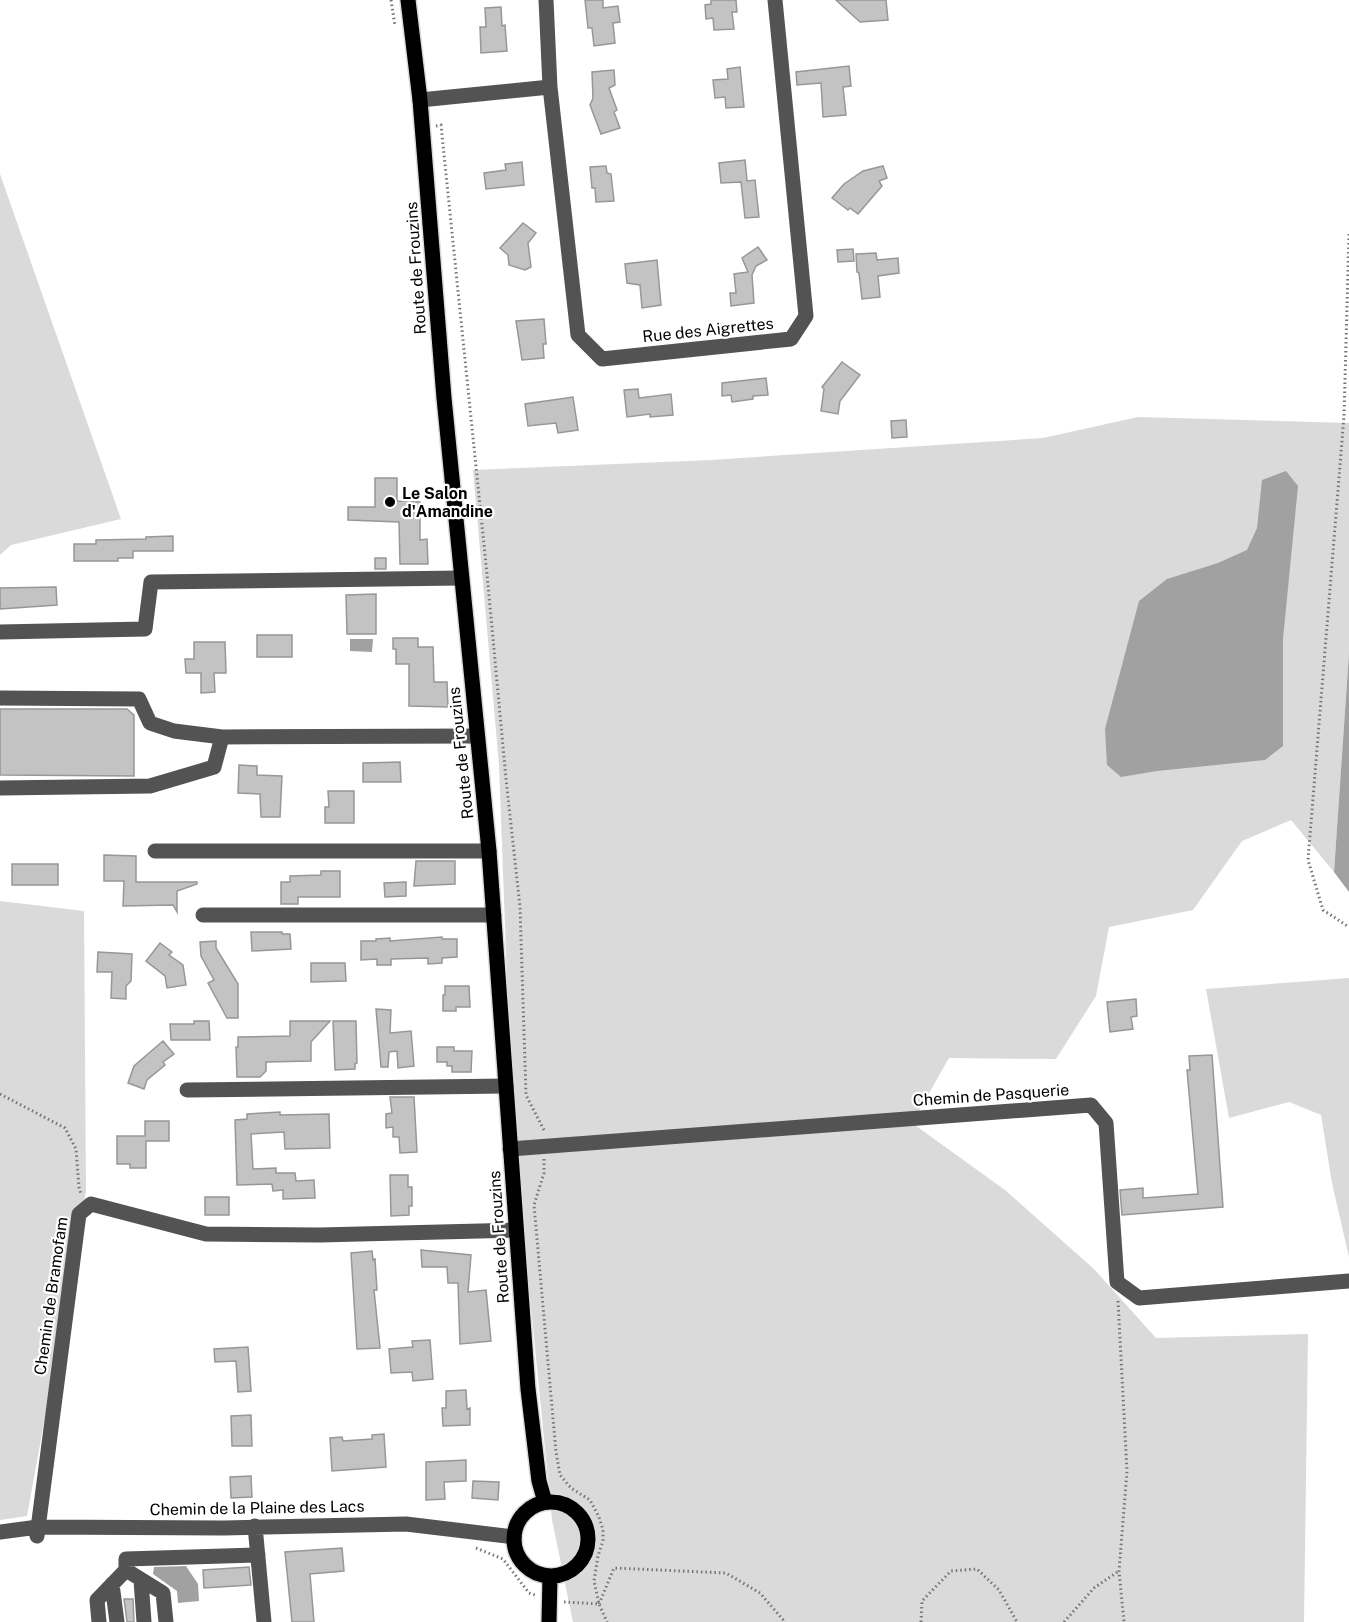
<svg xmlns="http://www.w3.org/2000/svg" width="1349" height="1622" font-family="'Public Sans',sans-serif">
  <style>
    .green { fill: #dadada }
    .water { fill: #a1a1a1 }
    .building { fill: #c3c3c3; stroke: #979797; stroke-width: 1.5 }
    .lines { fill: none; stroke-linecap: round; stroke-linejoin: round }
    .major-casing { stroke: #dbdbdb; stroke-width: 18 }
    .path { stroke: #757575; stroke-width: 3; stroke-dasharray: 1.5 3; stroke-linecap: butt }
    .minor { stroke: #535353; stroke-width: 15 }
    .major { stroke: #000; stroke-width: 15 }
    .poi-dot { fill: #000; stroke: #fff; stroke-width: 2 }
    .labels { text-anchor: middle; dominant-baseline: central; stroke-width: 4.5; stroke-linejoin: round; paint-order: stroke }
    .street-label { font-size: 16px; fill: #000; stroke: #fff }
    .poi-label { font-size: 16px; font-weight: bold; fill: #000; stroke: #fff; text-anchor: start }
  </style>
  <rect width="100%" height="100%" fill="#fff"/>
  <path class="green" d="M0,174L121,519L11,545L0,555Z
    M1138,417L1349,423V653L1334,872L1291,820L1242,841L1193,910L1109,927L1096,996L1056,1059L949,1058L912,1123L1005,1190L1094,1269L1156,1338L1308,1334L1304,1622H573L552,1520L512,1113L499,765L473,470L711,460L1043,438Z
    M0,901L84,911L86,1192L27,1516L0,1520Z
    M1349,978V1257L1332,1183L1321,1115L1289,1102L1229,1118L1206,989Z"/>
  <path class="water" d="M1286,471L1298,486L1283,639V746L1265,760L1157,771L1121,777L1107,765L1105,729L1139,601L1167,579L1218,563L1247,550L1257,528L1262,480Z
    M350,639H373L372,652L350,651Z
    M1349,653V892L1334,872Z
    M186,1566L198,1584L199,1601L178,1603L177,1591L153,1574L154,1567Z"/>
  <path class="building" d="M585,0H603V8L618,6L620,22L613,23L615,43L594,46L592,28H588Z
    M711,0H736L737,12H732L734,29L714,30L713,18L706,19L705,5L711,4Z
    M836,0H886L888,20L860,22Z
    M501,7L502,26L505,25L507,51L481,53L480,27H486L485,8Z
    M849,66L851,86L843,87L846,115L823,117L821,83L797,85L796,72Z
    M740,67L744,107L726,108L725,97L715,98L713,80L728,79L727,69Z
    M614,70L615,85L609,88L617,110L614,112L620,128L601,134L590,105L593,98L592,72Z
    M745,160L747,181L755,180L759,217L745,218L741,182L721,183L719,163Z
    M522,162L524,185L486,189L484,173L506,170L505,164Z
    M606,166L607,173L611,174L614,201L596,202L595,188H592L590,167Z
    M883,166L887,178L879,181L882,186L858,214L850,208L848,210L832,198L844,184L863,171Z
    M523,223L536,233L528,243L531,267L525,270L509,265L508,255L500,248Z
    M758,247L767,260L756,266L752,275L754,303L731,306L730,293H736L734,274L748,272L742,258Z
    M853,249L854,261L838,262L837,250Z
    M876,253L877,260L898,258L899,273L878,276L880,297L862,299L859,273L857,272L856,254Z
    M657,260L661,305L642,308L640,285L627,283L625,264Z
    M544,319L546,344H543L544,358L522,360L516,321Z
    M842,362L860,375L840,401L838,414L821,411L824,389L822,387Z
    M766,378L768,395L753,396V399L732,402L731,395L722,396V383Z
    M638,389L639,398L671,394L673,415L650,417V414L627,417L624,390Z
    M573,397L578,430L558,433L556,423L528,426L525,404Z
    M906,420L907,437L892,438L891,421Z
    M375,478H397V501L420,502V540L427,539L428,564H400L399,522L348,520V507H375Z
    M173,536V551H133V558H118V561H74V544H96V540L146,539V537Z
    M375,558H386V569H375Z
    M56,587L57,605L0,609V588Z
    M376,594V634H347L346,595Z
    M257,635H292V657H257Z
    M393,638H418V647H433L434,682H447L448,707L409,706V664H396V649H393Z
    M194,642H225L226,673H214L215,692L201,693V673H186L185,659H194Z
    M0,709H127L134,715V776L0,775Z
    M400,762L401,782H363V763Z
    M239,765L257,766V775L282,776L280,817H261L260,794L238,793Z
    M328,791H354V823H325V807H329Z
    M104,855L136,856V882H197V884L177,891V912L173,905L123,906L124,881H104Z
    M416,861H455V884L414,886Z
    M12,864H58V885H12Z
    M321,871H340V897H298V904H281V882H290V876L321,875Z
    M406,882V896L385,897L384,883Z
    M251,932H282V934H290L291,949L252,951Z
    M442,937V939H457V957L442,958V963L428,964V958L391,959V965H377V959L361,960V941H376V939L390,938V941Z
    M216,941V948L238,984V1018H227L208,983L214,980L201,956L200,942Z
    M160,943L172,952L169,955L183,965L186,985L167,988L165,976L146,961Z
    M98,952L132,954L131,981L126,986V999L111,998L112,972H97Z
    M311,963H345L346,981L311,982Z
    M445,986H469L470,1007H456V1011H443V995H445Z
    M1136,999L1137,1016L1131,1017L1133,1029L1110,1032L1107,1002Z
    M376,1009L391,1010L390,1033L411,1031L414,1066L398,1068L397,1051L389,1052L388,1067H381Z
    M194,1021H209L210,1040H171L170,1024H194Z
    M290,1021H330L311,1042V1061L266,1062V1071L260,1077H237L236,1047H238V1037L290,1036Z
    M333,1021H356L357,1063L355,1064V1069L335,1070Z
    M163,1041L174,1054L163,1062L165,1065L147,1080L144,1089L128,1083L134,1066Z
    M437,1047H454V1051H472L471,1072H452V1066H447V1062H437Z
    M1212,1055L1223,1207L1122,1215L1120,1190L1143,1188V1198L1198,1194L1187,1070H1190L1189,1056Z
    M390,1097H414L417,1152L400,1153L399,1137H393V1127L386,1128V1114L392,1113Z
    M280,1112V1115L329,1114L330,1148L285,1149L284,1132L251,1134L253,1169L276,1168V1173H295L296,1181L314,1180L315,1198L283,1199V1190L273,1191L272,1184L237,1185L235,1120L247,1119V1114Z
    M145,1121H169V1141H146V1168H130V1164H117V1136H145Z
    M390,1175H408V1187H412V1206H409V1215L391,1216Z
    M205,1197H229V1215H205Z
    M421,1250L471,1255L468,1292L486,1290L491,1341L460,1344L458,1283H448L447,1267H422Z
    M372,1251L373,1260L375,1259L377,1290H374L380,1348L357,1349L351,1253Z
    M430,1340L433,1379L413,1381L412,1372L391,1373L389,1349L413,1347L412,1341Z
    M248,1347L251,1391L238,1392L236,1361L215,1362L214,1349Z
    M466,1390L467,1409L470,1408V1425L443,1426L442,1408H446V1391Z
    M251,1415L252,1446H232L231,1416Z
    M384,1434L386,1467L332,1471L330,1438L342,1437L343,1441L372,1439V1435Z
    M466,1460V1481L444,1482L445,1499L426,1500V1462Z
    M251,1476L252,1497L231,1498L230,1477Z
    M473,1481L499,1482L498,1500L472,1498Z
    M342,1548L344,1571L310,1574L314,1622H292L285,1552Z
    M249,1567L251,1585L204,1588L203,1570Z
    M124,1599H133L134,1622H127Z"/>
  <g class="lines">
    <g class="major-casing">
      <path id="major" d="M408,0L420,100L444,398L489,851L528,1389L539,1481L545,1502
        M514 1539a37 37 0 1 1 74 0a37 37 0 1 1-74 0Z
        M549,1622L550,1576"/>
    </g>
    <path class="path" d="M391,0L395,26
      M436,126L441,125L487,574L506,779L520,907L526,1095L545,1132
      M1349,234L1344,416L1308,860L1323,910L1349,927
      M0,1094L65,1128L76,1149L79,1187L81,1194
      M544,1159V1173L534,1205L556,1452L560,1475L571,1488L590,1500L599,1517L603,1530V1541L598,1556L594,1581L599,1604
      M1118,1301L1127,1471L1119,1571L1124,1622
      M476,1548L503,1559L529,1593L535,1595
      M564,1602L599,1604L607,1622
      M599,1604L614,1568L726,1573L760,1593L785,1622
      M921,1622L922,1601L951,1571L977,1569L999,1590L1017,1622
      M1064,1622L1094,1588L1119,1571"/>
    <path class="minor" d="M546,0L550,87L578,335L602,359L791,339L806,316L775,0
      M420,100L550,87
      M0,632L145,629L151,582L461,578
      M0,698L139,699L150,723L174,731L222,737L477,736
      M0,788L150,786L214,767L222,737
      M155,851H489
      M203,915H494
      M187,1090L506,1086
      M510,1149L1091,1105L1106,1123L1117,1282L1139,1298L1349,1281
      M255,1526L264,1622
      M0,1532L38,1527L224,1528L406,1524L514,1537
      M37,1536L79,1214L91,1204L206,1234L320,1235L516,1230
      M126,1570L163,1593L166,1622
      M141,1580L144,1622
      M112,1584L117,1622
      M99,1622L97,1600L126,1570V1559L258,1555"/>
    <use href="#major" class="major"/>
  </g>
  <circle class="poi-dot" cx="390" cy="502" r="6"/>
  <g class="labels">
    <g class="street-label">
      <text transform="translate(416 268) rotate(-94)">Route de Frouzins</text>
      <text transform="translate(708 330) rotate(-6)">Rue des Aigrettes</text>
      <text transform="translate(461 753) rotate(-96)">Route de Frouzins</text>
      <text transform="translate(991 1095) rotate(-4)">Chemin de Pasquerie</text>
      <text transform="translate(499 1237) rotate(-94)">Route de Frouzins</text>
      <text transform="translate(51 1296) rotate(-82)">Chemin de Bramofam</text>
      <text transform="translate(257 1508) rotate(-1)">Chemin de la Plaine des Lacs</text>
    </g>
    <g class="poi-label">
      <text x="402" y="493">Le Salon<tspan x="402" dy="18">d'Amandine</tspan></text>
    </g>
  </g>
</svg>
